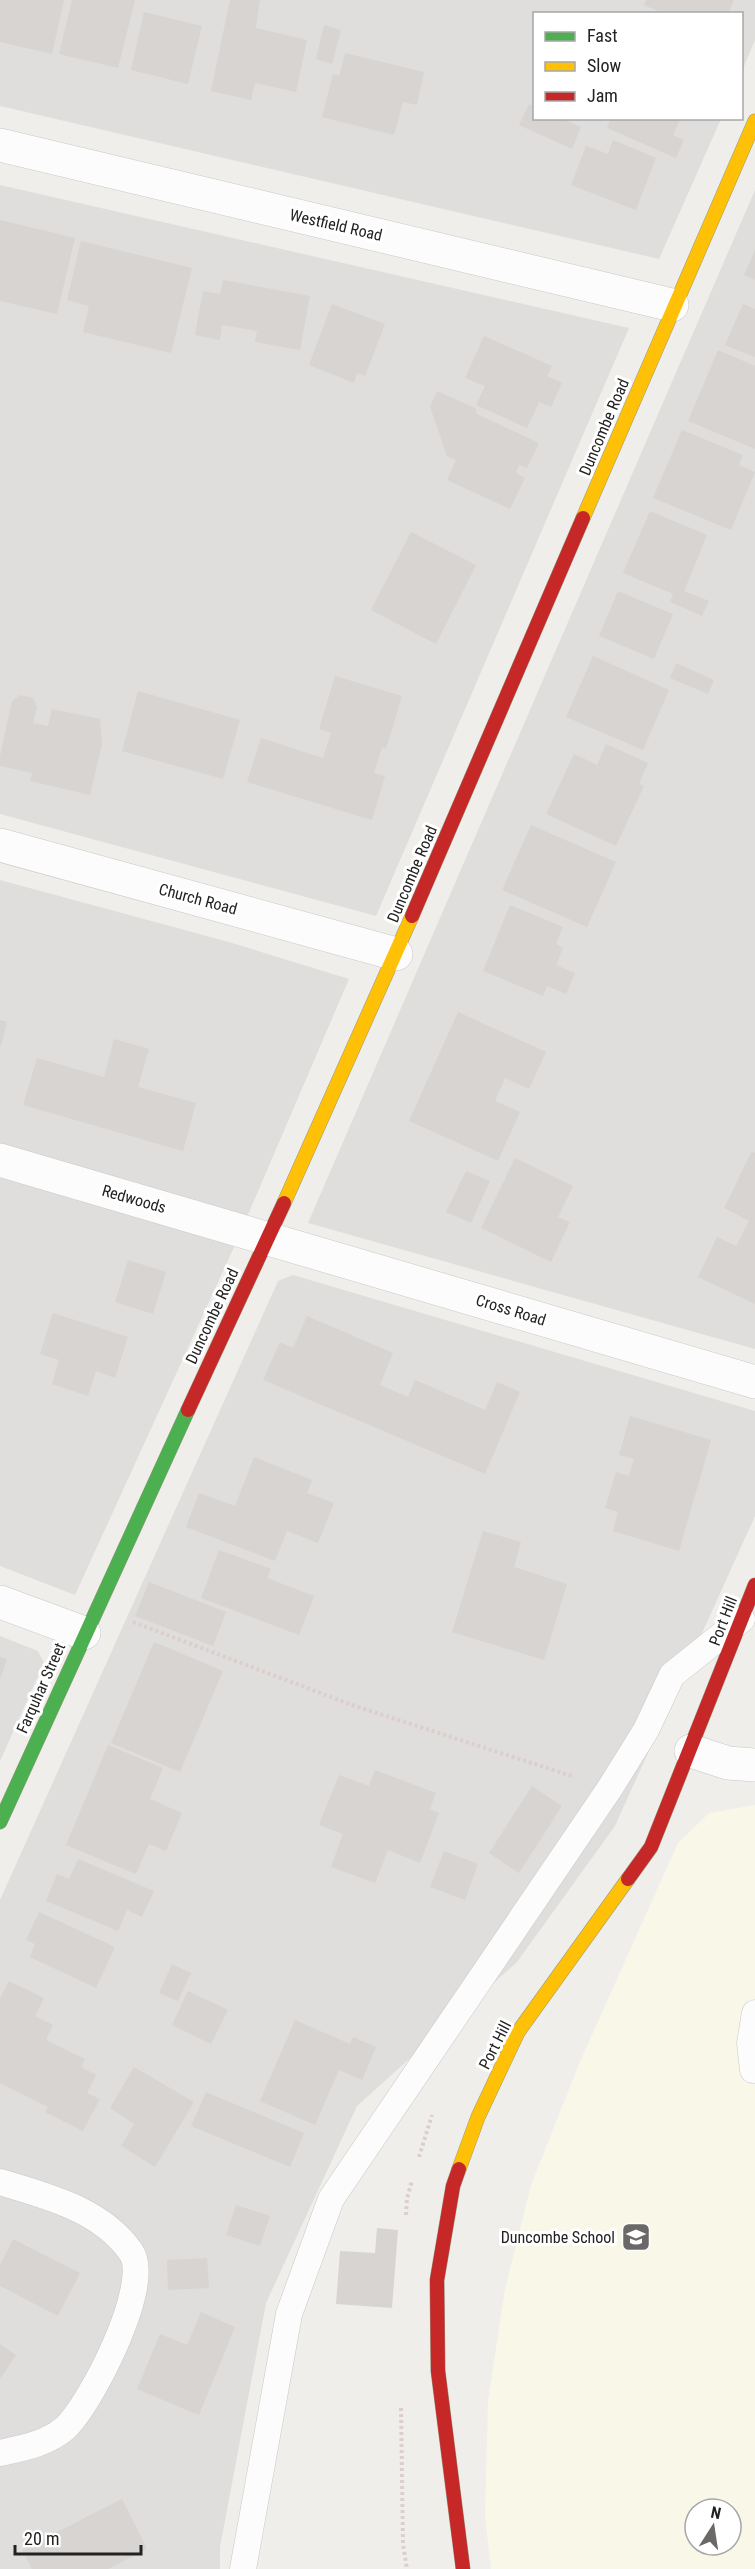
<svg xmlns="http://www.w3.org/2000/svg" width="755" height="2569" font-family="'Roboto Condensed',sans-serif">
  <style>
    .residential { fill: #dfdedc }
    .education { fill: #f8f7e8; fill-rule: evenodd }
    .building { fill: #d7d4d2 }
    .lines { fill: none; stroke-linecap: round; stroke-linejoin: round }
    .lane-casing { stroke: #c9c8c7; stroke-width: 27 }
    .street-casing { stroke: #c9c8c7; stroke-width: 34 }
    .fast-casing { stroke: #999a82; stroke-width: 15 }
    .slow-casing { stroke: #999a82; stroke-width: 15 }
    .jam-casing { stroke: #999a82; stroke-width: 15 }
    .path { stroke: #dccecd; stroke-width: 4; stroke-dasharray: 3 3; stroke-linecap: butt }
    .lane { stroke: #fdfcfc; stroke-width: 26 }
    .street { stroke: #fdfcfc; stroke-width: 33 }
    .fast { stroke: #4caf50; stroke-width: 14 }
    .slow { stroke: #ffc107; stroke-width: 14 }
    .jam { stroke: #c62828; stroke-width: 14 }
    .labels { text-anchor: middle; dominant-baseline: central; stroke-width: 6; stroke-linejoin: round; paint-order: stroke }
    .street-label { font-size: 16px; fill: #222; stroke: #fff }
    .poi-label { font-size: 16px; fill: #222; stroke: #fff; text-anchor: end }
  </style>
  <rect width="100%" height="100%" fill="#f0eeeb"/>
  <path class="residential" d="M0,0H755V40L742,71V14H534V118L721,119L659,259L0,106Z
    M0,185L629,328L376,916L0,814Z
    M755,190V1349L308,1223Z
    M0,880L229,942L349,979L235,1245L75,1595L0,1566Z
    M293,1275L755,1411V1516L615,1826L517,1962L357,2106L266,2303L220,2547V2569H0V1900L278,1281Z
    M0,1636L38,1651L44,1663L0,1761Z"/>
  <path class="education" d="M755,1805V2569H491L485,2516L488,2401L505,2289L531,2185L579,2064L678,1843L709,1813ZM695,2509H731V2545H695Z"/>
  <path class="building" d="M0,0H64L52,54L0,42Z
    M72,0H135L118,68L59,54Z
    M230,0H260L256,28L307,40L296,92L255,83L251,100L211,91Z
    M646,0H734L728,14H665L644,5Z
    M144,12L202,26L188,84L131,70Z
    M324,25L341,30L332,64L316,59Z
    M345,53L424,72L417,105L403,102L394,135L322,117L333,74L339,76Z
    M529,104L534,107V118H561L581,127L572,149L519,125Z
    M611,118H681L673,135L684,140L676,158L607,128Z
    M613,140L656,158L636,210L571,185L586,146L608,154Z
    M0,220L75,238L57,314L0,301Z
    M81,241L192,268L171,353L83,332L89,306L67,300Z
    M755,250V280L744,275Z
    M223,280L310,296L300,350L255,342L257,331L222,325L220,340L195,335L203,291L220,294Z
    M332,304L385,324L365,376L357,373L354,383L309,365Z
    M743,304L755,309V357L725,345Z
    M484,336L552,366L547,376L562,383L551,407L539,402L527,428L476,405L485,386L465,378Z
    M718,350L755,366V449L688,421Z
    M437,391L475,408L477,414L539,443L527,468L519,465L516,473L525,478L510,509L447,480L456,460L447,456L430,407Z
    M682,430L743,455L739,465L755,472L731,530L653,498Z
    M650,511L707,535L684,591L709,601L702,616L670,602L673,594L623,573Z
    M411,532L476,565L436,644L371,610Z
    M618,591L673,614L654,659L599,636Z
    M593,656L669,690L643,750L566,717Z
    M676,663L714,680L708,694L670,678Z
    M335,676L402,696L386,749L382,747L374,773L385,776L372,820L247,782L261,738L323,758L331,733L319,729Z
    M138,691L240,720L223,779L122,751Z
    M20,695L33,698L37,707L33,723L48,726L52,709L100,719L102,744L90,795L30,781L32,773L0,766V756L12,701Z
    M606,744L648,763L639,784L644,786L616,846L546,814L574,754L597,765Z
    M531,825L616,862L587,927L502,890Z
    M510,905L563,927L556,944L563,948L556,965L575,973L566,994L547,986L543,996L483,971Z
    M458,1012L546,1052L529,1089L505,1078L495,1101L520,1112L498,1161L409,1121Z
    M0,1020L7,1022L1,1046H0Z
    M114,1039L149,1049L138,1087L196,1103L183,1151L23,1105L37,1058L104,1077Z
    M752,1151L755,1153V1304L698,1277L717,1237L736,1246L749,1221L724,1208Z
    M515,1158L573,1186L558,1217L570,1222L551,1262L481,1228Z
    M466,1171L490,1181L471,1223L446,1212Z
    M128,1260L166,1272L153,1314L115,1302Z
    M53,1313L128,1337L115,1378L96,1371L88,1396L52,1384L59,1360L40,1354Z
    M307,1316L393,1353L380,1385L408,1397L415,1380L485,1410L497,1382L520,1392L485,1474L263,1380L280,1342L293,1348Z
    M630,1416L711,1440L679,1551L613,1531L618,1512L605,1508L616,1472L629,1476L634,1459L619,1455Z
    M254,1457L312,1480L307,1493L334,1503L318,1543L287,1531L275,1561L186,1527L199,1493L235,1506Z
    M483,1531L521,1542L514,1567L567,1584L544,1660L452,1632Z
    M219,1550L271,1569L267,1578L314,1596L299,1635L201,1598Z
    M149,1582L226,1612L213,1646L135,1616Z
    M154,1642L223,1671L180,1772L111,1743Z
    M0,1657L7,1659L0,1679Z
    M108,1745L163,1768L150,1799L182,1813L166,1851L149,1844L136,1874L66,1845Z
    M375,1770L436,1793L430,1809L439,1813L420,1863L388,1850L375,1883L331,1867L343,1834L319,1825L339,1775L369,1786Z
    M532,1786L562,1806L519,1873L489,1853Z
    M444,1851L478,1864L465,1900L430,1887Z
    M78,1859L154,1891L142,1917L127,1910L118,1931L46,1901L57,1874L69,1879Z
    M39,1912L115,1947L96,1988L30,1957L35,1944L26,1940Z
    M172,1964L191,1973L178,2001L159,1993Z
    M9,1981L44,1998L35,2016L53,2025L46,2040L85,2059L81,2067L96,2075L87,2093L100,2099L83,2131L45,2112L48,2107L0,2083V1998Z
    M188,1991L228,2010L211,2044L172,2025Z
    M295,2020L350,2044L353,2037L376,2047L362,2080L339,2070L315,2125L260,2101Z
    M134,2067L194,2102L155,2167L121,2146L134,2124L110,2108Z
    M206,2092L304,2133L290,2167L191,2126Z
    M236,2205L270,2216L260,2246L226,2235Z
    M377,2228L398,2230L392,2308L336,2304L340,2251L375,2253Z
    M13,2239L80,2273L58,2316L0,2286V2265Z
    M207,2258L209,2288L168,2290L167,2260Z
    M201,2312L235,2327L199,2415L137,2389L160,2334L187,2345Z
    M0,2344L16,2355L0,2379Z
    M122,2499L147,2549L108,2569H32L22,2550Z"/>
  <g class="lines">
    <g class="lane-casing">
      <path id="lane" d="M753,2070L750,2043L755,2013
        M0,2182C46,2196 101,2209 131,2252C153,2284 90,2406 64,2429C46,2444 22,2448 0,2453
        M243,2569L289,2314L331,2199L610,1788L646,1730L672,1675L742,1619"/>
    </g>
    <g class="street-casing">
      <path id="street" d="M0,145L672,305
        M0,845L396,954
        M0,1160L755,1382
        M0,1602L84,1633
        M691,1751L728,1763L755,1765"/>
    </g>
    <g class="fast-casing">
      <path id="fast" d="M0,1822L188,1410"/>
    </g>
    <g class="slow-casing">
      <path id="slow" d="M583,518L755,121
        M284,1203L412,916
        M459,2169L478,2117L518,2032L628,1879"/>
    </g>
    <g class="jam-casing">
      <path id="jam" d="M412,916L583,518
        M188,1410L284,1203
        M628,1879L651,1847L755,1585
        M459,2169L453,2186L437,2280L438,2371L463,2569"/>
    </g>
    <path class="path" d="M133,1622L352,1705L575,1777
      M419,2157L432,2115
      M406,2215L407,2198L412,2181
      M401,2408L403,2544L407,2569"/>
    <use href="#lane" class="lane"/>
    <use href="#street" class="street"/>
    <use href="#fast" class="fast"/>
    <use href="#slow" class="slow"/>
    <use href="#jam" class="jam"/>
  </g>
  <defs>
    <g id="school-square" transform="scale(1.5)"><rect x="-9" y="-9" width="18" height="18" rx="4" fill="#6a6968" stroke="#fff"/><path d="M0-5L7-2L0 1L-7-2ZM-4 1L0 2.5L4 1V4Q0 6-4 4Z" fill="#fff"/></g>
  </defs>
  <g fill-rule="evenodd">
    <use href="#school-square" x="636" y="2237"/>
  </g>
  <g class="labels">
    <g class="street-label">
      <text transform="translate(336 225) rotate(13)">Westfield Road</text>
      <text transform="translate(604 427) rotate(-67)">Duncombe Road</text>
      <text transform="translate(412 874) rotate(-67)">Duncombe Road</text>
      <text transform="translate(198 899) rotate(15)">Church Road</text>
      <text transform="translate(134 1199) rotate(16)">Redwoods</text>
      <text transform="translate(511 1310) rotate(17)">Cross Road</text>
      <text transform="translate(212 1316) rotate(-65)">Duncombe Road</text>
      <text transform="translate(723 1621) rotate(-69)">Port Hill</text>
      <text transform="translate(41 1688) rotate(-66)">Farquhar Street</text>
      <text transform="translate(495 2045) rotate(-63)">Port Hill</text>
    </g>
    <g class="poi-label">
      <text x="615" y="2237">Duncombe School</text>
    </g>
  </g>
  <rect x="533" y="12" width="210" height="108" fill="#ffffff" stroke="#a7a7a7" stroke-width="1.5"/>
  <rect x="545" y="32" width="30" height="9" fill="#4caf50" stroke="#a7a7a7" stroke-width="1.5"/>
  <text x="587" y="42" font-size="18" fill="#222222">Fast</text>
  <rect x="545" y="62" width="30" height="9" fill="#ffc107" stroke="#a7a7a7" stroke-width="1.5"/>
  <text x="587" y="72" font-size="18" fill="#222222">Slow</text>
  <rect x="545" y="92" width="30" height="9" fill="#c62828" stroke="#a7a7a7" stroke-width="1.5"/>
  <text x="587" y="102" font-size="18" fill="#222222">Jam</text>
  <g transform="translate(713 2527) rotate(12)"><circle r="28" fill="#ffffff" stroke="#a7a7a7" stroke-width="1.5"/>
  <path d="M0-4.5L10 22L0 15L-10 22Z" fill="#6a6968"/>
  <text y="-9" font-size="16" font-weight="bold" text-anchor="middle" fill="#222222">N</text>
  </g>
  <path d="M15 2545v9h126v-9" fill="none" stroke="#222222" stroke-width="3"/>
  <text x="24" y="2545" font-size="18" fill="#222222" stroke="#ffffff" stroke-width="4.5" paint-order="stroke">20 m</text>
</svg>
